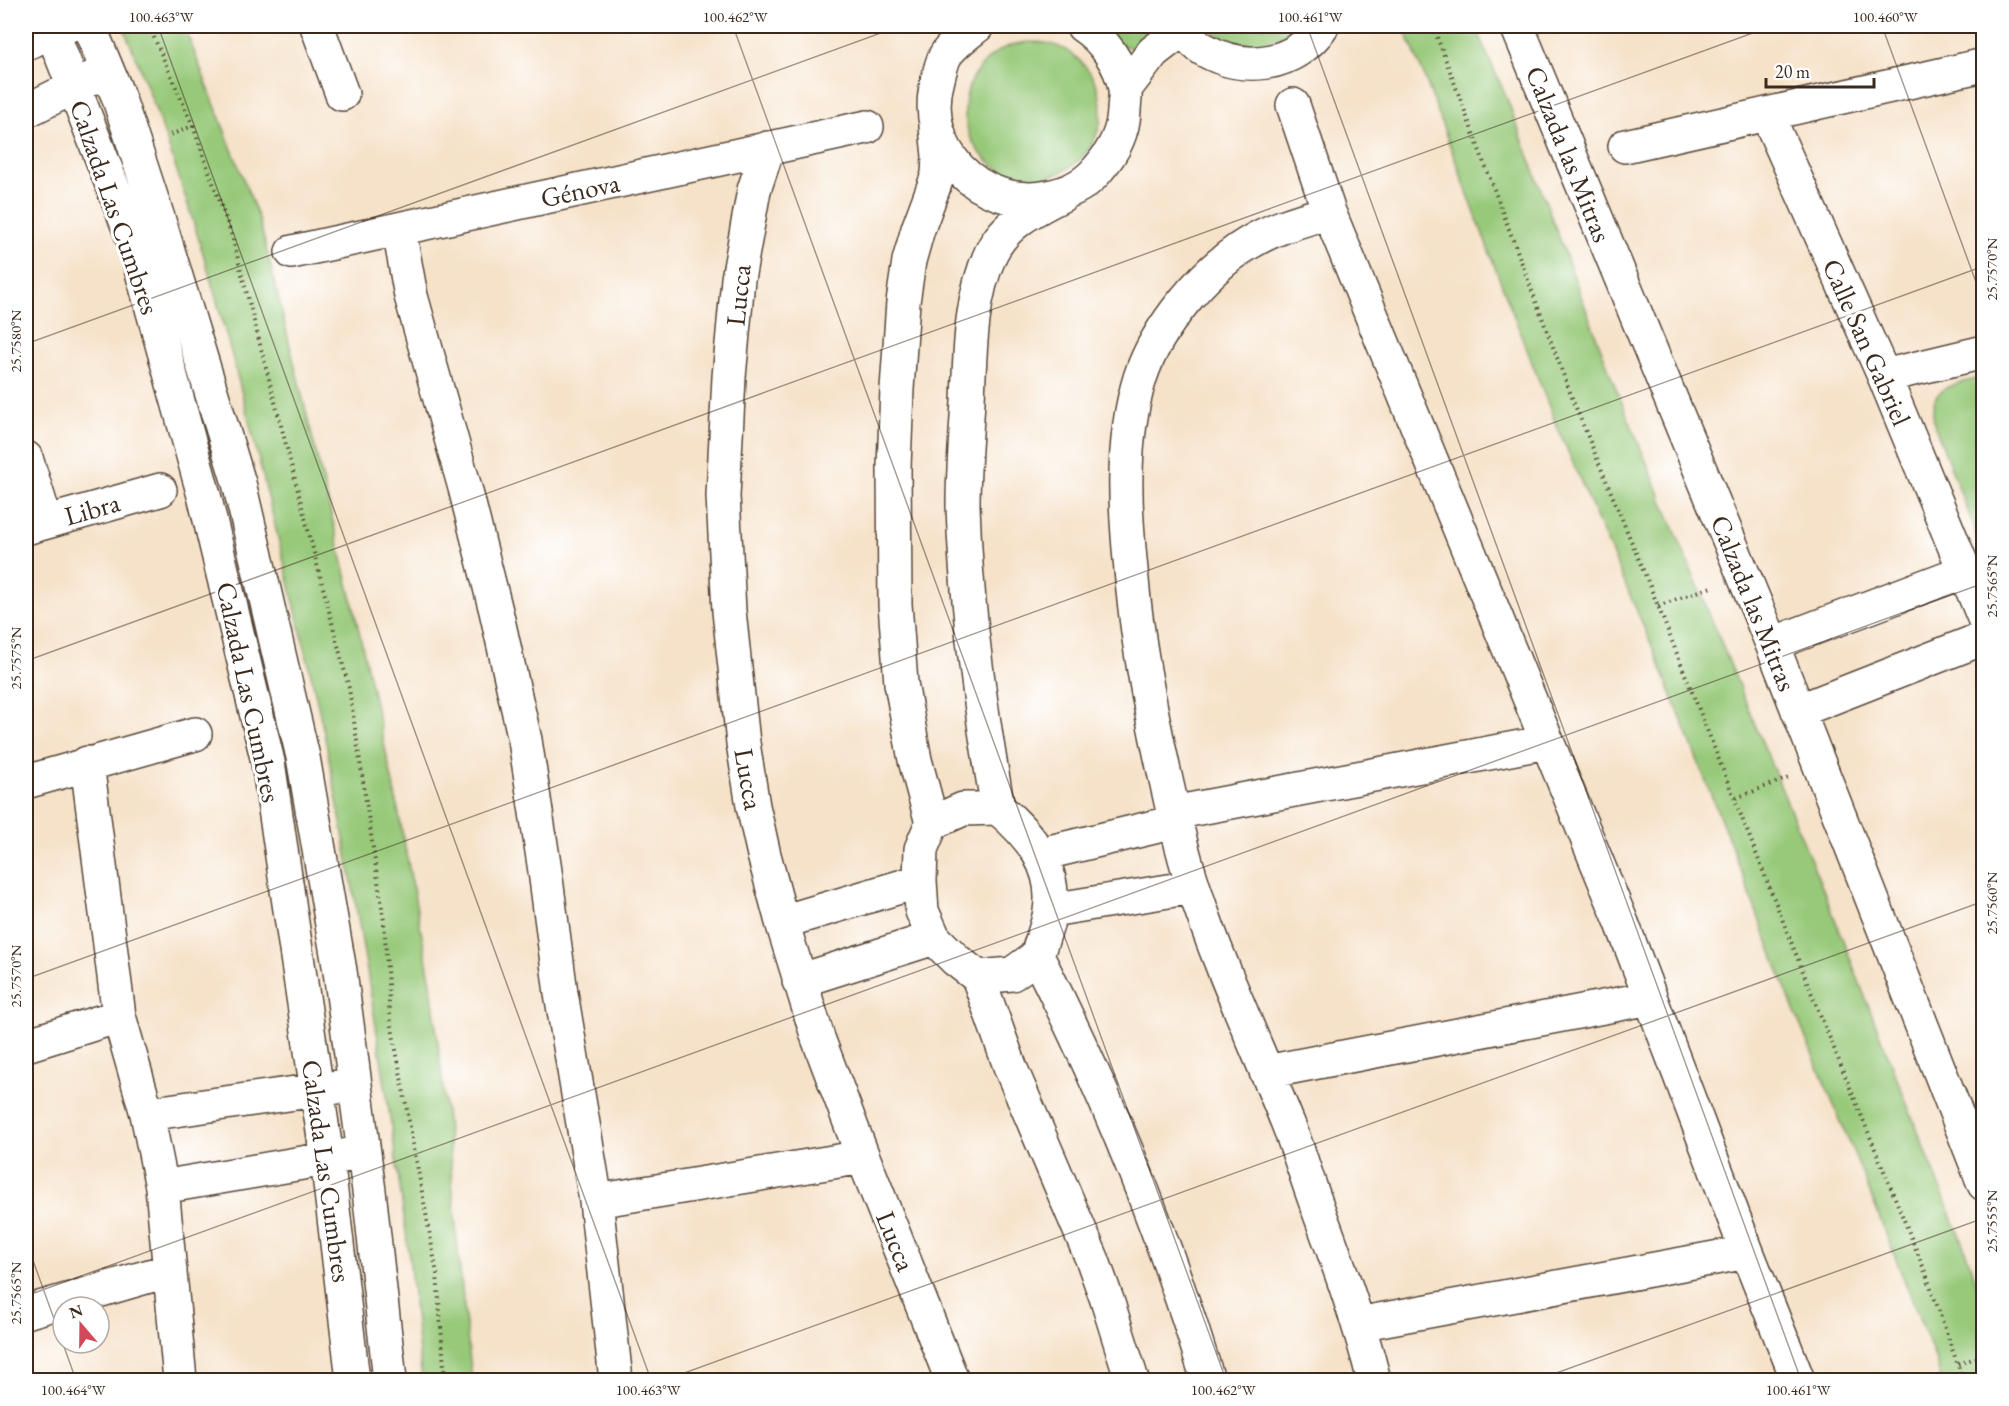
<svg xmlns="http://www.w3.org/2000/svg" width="2009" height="1406" font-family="'EB Garamond',serif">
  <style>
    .green { fill: #97c979; stroke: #697a4c; stroke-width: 1.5 }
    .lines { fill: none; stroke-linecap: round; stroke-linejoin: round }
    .minor-casing { stroke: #574638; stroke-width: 36 }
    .path { stroke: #574638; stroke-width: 4; stroke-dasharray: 1.5 4.5; stroke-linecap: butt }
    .minor { stroke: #fff; stroke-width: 33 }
    .ticks { fill: none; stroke: #3b2a1e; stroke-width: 1.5; stroke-opacity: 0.45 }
    .labels { text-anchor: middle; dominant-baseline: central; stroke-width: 6; stroke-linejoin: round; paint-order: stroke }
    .street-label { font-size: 27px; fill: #3b2a1e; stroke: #fff }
    .neatline { fill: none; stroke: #3b2a1e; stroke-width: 2 }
    .ticks-label { font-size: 15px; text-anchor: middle; fill: #3b2a1e }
  </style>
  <rect width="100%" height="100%" fill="#fff"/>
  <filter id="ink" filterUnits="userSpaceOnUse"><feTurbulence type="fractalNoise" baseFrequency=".0167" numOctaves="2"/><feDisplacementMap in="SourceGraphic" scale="12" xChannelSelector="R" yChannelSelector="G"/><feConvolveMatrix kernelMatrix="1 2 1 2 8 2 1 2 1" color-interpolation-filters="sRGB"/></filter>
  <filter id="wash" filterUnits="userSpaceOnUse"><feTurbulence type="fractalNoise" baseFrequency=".008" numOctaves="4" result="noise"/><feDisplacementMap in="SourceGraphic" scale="24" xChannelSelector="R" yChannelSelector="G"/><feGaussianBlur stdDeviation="1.35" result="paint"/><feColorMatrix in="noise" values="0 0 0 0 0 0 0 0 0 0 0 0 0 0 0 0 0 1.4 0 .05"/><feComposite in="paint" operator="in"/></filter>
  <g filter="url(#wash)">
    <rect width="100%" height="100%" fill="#f6e2c9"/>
    <path class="green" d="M123,26H184L259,219L353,604L393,784L431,983L447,1121L458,1252L472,1380H422C417,1337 413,1292 408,1248C387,1084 360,921 329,758C313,676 292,595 272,513C232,349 188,182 123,26Z
      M1100,26H1166L1137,50L1112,42Z
      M1208,26H1294C1269,50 1232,48 1206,27Z
      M1403,26H1476L1482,43L1506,96L1613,381L1825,894L1895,1074L1964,1247L1983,1302V1380H1941L1935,1358L1860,1168L1792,1005L1733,850L1655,653L1553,417L1491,257L1424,75Z
      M965 110a68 68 0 1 1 136 0a68 68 0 1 1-136 0Z
      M1983,377H1984L1983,550L1935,427C1925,385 1951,386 1983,377Z"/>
  </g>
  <g filter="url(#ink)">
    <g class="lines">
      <g class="minor-casing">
        <path id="minor" d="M50,26L132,236L205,499L268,762L327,1158L353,1380
          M89,26L118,96L159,221L239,483L303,757L340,971L369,1191L390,1380
          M317,26L342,94
          M977,26C967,34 955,42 947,53C942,60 940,71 938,79C918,148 979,211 1049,197C1068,193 1087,184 1099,168C1113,152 1123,134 1124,111C1124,104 1126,96 1125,89C1121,64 1103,39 1083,26
          M1180,26C1186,33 1194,44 1203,49C1243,73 1295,67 1322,26
          M1517,26L1772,644L1984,1184
          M26,43L67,26
          M1125,89L1153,52L1187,26
          M1293,105L1329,212L1622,923L1747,1252L1798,1380
          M26,111L94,77
          M1767,114L1884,376L1984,618
          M936,127L939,156L938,175L918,229L909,261L903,302L897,389L894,467L895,604L901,683L915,760L932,823L921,849L920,881L922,911L934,938L956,960L978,977L1011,1069L1093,1261L1107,1300L1132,1380
          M1625,146L1984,65
          M768,148L754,190L738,279L729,377L723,496L729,611L743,743L753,806L764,855L782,922L818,1038L863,1157L952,1380
          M1064,194C1036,208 1005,223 991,253C970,298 970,352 968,401C966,435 963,470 963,505C966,607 980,708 998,808C1029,834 1057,867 1050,911C1048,926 1041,941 1037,956C1106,1092 1164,1234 1208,1380
          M1329,212C1302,220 1273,228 1249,243C1204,270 1156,328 1140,378C1120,443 1125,514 1132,580C1138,648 1151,714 1166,780C1174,816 1182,853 1194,888C1220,969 1257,1046 1289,1126C1299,1152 1307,1179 1317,1206C1338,1263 1359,1321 1374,1380
          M399,230L411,296L465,488L496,611L525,740L545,871L561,993L596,1201L616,1380
          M292,252L867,127
          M1884,376L1984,352
          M26,458L46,522
          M26,528L160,490
          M1772,644L1965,571
          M1798,711L1984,638
          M87,763L119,1016L147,1114L162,1187L180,1380
          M26,782L195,734
          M1173,813L1547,742
          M932,823L963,809L998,808
          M1041,854L1175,822
          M1051,910L1193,887
          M782,922L920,881
          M978,977L1012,974L1037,956
          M799,981L934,938
          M26,1045L119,1016
          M1266,1072L1650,998
          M147,1114L338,1087
          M162,1187L349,1155
          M596,1201L863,1157
          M26,1312L170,1270
          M1358,1324L1747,1252"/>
      </g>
      <path class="path" d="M149,26L193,126L167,136
        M1433,26L1574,403L1658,606L1813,997L1926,1274L1963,1380
        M193,126L232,236L349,688L384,921L390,1017L437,1274L445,1380
        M1658,606L1711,587
        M1736,798L1788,778
        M1958,1364L1984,1355"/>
      <use href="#minor" class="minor"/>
    </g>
  </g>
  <path class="ticks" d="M158,26L651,1380M733,26L1226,1380M1307,26L1801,1380M1882,26L1984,304M26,27L28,26M26,344L900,26M26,661L1772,26M26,979L1984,266M26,1241L76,1380M26,1296L1984,583M665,1380L1984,901M1537,1380L1984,1218"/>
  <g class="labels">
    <g class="street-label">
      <text transform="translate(1569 154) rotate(68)">Calzada las Mitras</text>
      <text transform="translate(580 190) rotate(-12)">Génova</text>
      <text transform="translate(115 207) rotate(71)">Calzada Las Cumbres</text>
      <text transform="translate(738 295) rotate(-84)">Lucca</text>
      <text transform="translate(1867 342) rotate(66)">Calle San Gabriel</text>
      <text transform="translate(92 509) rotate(-16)">Libra</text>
      <text transform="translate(1754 603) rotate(68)">Calzada las Mitras</text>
      <text transform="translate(249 692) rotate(78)">Calzada Las Cumbres</text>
      <text transform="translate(749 779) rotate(80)">Lucca</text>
      <text transform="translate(327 1171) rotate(82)">Calzada Las Cumbres</text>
      <text transform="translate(896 1241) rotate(68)">Lucca</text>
    </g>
  </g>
  <rect width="2009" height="1406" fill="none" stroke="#fff" stroke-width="66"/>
  <g transform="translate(81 1325) rotate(340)"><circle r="28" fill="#ffffff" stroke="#b1aaa5" stroke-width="1.5"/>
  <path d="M0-4.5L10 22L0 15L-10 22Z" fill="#d1495b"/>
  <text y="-9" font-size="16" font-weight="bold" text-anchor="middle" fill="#3b2a1e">N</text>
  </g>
  <path d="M1766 78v9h108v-9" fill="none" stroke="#3b2a1e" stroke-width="3"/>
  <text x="1775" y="78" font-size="18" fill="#3b2a1e" stroke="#ffffff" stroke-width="4.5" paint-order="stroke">20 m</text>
  <rect x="33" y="33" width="1943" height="1340" class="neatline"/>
  <g class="ticks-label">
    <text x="161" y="22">100.463°W</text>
    <text x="735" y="22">100.462°W</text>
    <text x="1310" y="22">100.461°W</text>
    <text x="1885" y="22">100.460°W</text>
    <text transform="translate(1992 269) rotate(-90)" y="5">25.7570°N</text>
    <text transform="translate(16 341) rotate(-90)" y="5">25.7580°N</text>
    <text transform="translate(1992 586) rotate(-90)" y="5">25.7565°N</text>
    <text transform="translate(16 658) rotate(-90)" y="5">25.7575°N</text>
    <text transform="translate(1992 903) rotate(-90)" y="5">25.7560°N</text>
    <text transform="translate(16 976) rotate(-90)" y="5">25.7570°N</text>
    <text transform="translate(1992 1221) rotate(-90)" y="5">25.7555°N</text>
    <text transform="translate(16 1293) rotate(-90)" y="5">25.7565°N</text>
    <text x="73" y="1395">100.464°W</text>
    <text x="648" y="1395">100.463°W</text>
    <text x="1223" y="1395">100.462°W</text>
    <text x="1798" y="1395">100.461°W</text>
  </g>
</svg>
